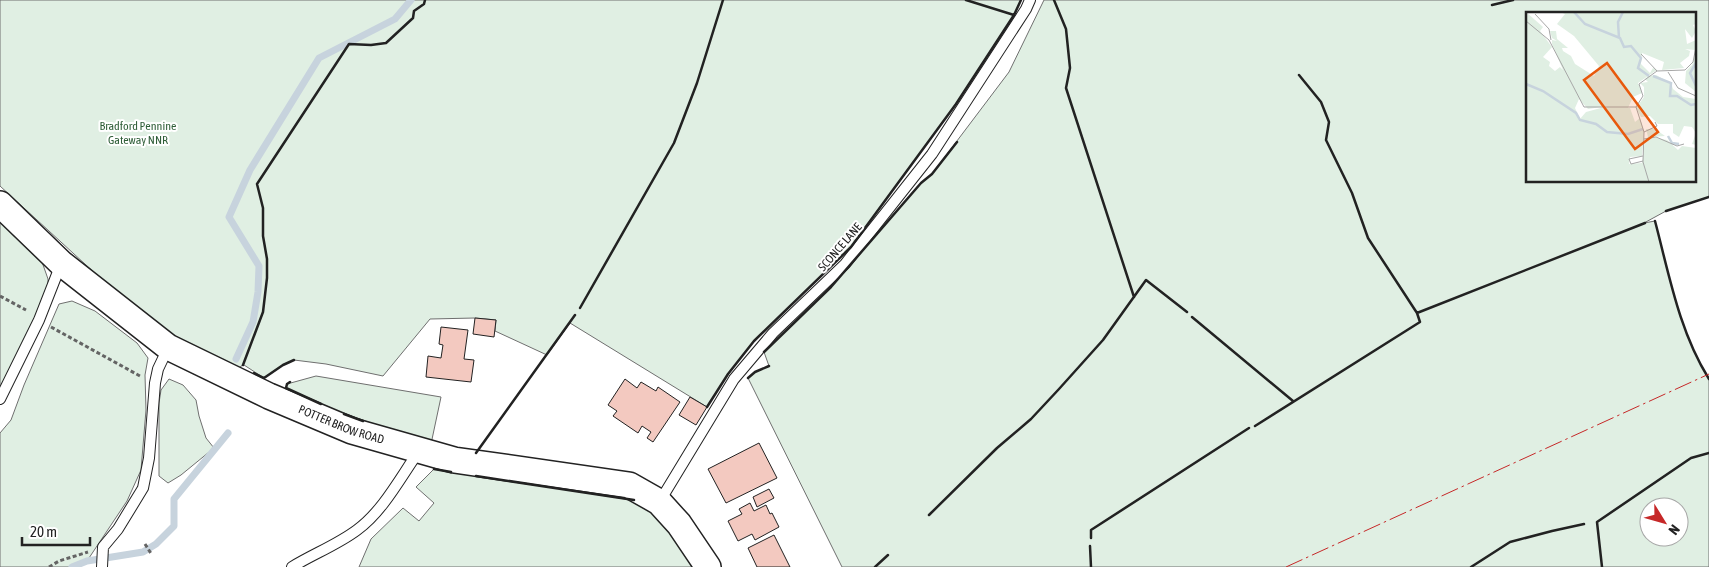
<svg xmlns="http://www.w3.org/2000/svg" width="1709" height="567" font-family="'Asap Condensed',sans-serif">
  <style>
    .green { fill: #e0efe3; stroke: #6f6f6f; fill-rule: evenodd }
    .lines { fill: none; stroke-linecap: round; stroke-linejoin: round }
    .stream { stroke: #c7d3dd; stroke-width: 7 }
    .building { fill: #f3c9c0; stroke: #222 }
    .service-casing { stroke: #222; stroke-width: 12 }
    .tertiary-casing { stroke: #222; stroke-width: 28 }
    .path { stroke: #646464; stroke-width: 3; stroke-dasharray: 4 2.5; stroke-linecap: butt }
    .service { stroke: #fff; stroke-width: 10 }
    .tertiary { stroke: #fff; stroke-width: 25 }
    .wall { stroke: #222; stroke-width: 2.5 }
    .power { stroke: #c62828; stroke-width: 1; stroke-dasharray: 18 4 2.5 4; stroke-linecap: butt }
    .labels { text-anchor: middle; dominant-baseline: central; stroke-width: 4; stroke-linejoin: round; paint-order: stroke }
    .park-label { font-size: 12px; fill: #2f5e38; stroke: #fff }
    .street-label { font-size: 12px; fill: #222; stroke: #fff }
    .inset-river { fill: none; stroke: #c7d3dd; stroke-width: 2.5 }
    .inset-road { fill: none; stroke: #a7a7a7; stroke-width: 1 }
    .view { fill: #e8590c; fill-opacity: 0.15; stroke: #e8590c; stroke-width: 2.5 }
    .inset-edge { fill: none; stroke: #222; stroke-width: 2.5 }
  </style>
  <rect width="100%" height="100%" fill="#fff"/>
  <path class="green" d="M0,0H1021L1014,15L956,104L851,247L754,341L728,374L707,407L570,323L547,355L495,331L496,320L475,318L430,319L383,376L326,364L294,360L283,365L264,378L244,365L241,366L239,370L170,333L98,276L0,186Z
    M1044,0H1709V197L1666,211L1644,223L1655,221C1669,274 1679,331 1709,379V567H842L748,378L755,372L769,366L764,352L831,287L921,183L932,174L1009,72ZM1528,14H1695V181H1528ZM1649,507H1679V537H1649Z
    M0,219L41,259L48,279V289L5,394L0,392Z
    M72,301L95,311L137,343L148,358L145,375L146,410L141,470L127,501L87,561L72,567H0V433L11,420L24,385L59,304Z
    M316,376L441,397L431,444L331,409L286,388L287,384Z
    M169,379L183,385L196,400L199,416L206,438L214,448L181,475L168,483L159,476V403L161,390Z
    M434,469L638,501L664,522L695,567H359L371,539L403,508L419,521L434,503L416,487Z"/>
  <g class="lines">
    <path class="stream" d="M236,359L253,322L258,292L259,266L229,217L250,170L319,58L395,19L411,0
      M72,567L87,561L143,552L156,544L174,526V499L228,433"/>
  </g>
  <path class="building" d="M475,318L496,320L494,337L473,334Z
    M441,327L468,330L464,359L474,360L471,382L426,377L428,356L441,358L443,345L439,344Z
    M625,379L637,388L641,382L656,391L658,387L680,402L653,442L647,438L651,432L642,426L638,433L613,416L617,411L608,405Z
    M690,397L707,407L696,425L679,415Z
    M759,443L777,478L726,503L708,469Z
    M769,489L774,498L757,507L753,497Z
    M750,503L754,511L766,505L770,514L772,513L779,527L755,540L752,534L738,541L728,521L742,514L739,509Z
    M774,535L790,567H757L748,548Z"/>
  <g class="lines">
    <g class="service-casing">
      <path id="service" d="M0,399L39,320L61,264
        M660,501L734,379L773,333L845,264L932,154L1026,9L1030,0
        M102,567L103,547L118,529L143,488L149,458L155,383L158,369L168,348
        M292,567C313,554 337,545 357,530C383,511 400,478 419,451"/>
    </g>
    <g class="tertiary-casing">
      <g id="tertiary">
        <path id="s1" d="M0,204L61,263L168,347L269,396L352,431L454,460L629,485L659,502L679,524L708,567"/>
      </g>
    </g>
    <path class="path" d="M0,296L26,310
      M51,327L140,376
      M145,544L152,555
      M49,567L59,561L88,552"/>
    <use href="#service" class="service"/>
    <use href="#tertiary" class="tertiary"/>
    <path class="wall" d="M966,0L1014,15
      M1054,0L1066,29L1070,68L1066,88L1134,297
      M1492,5L1513,0
      M1666,211L1709,197
      M1655,221C1669,274 1679,331 1709,379
      M580,308L674,143L697,83L723,0
      M1417,313L1645,223
      M1192,317L1293,401
      M764,352L831,287L921,183L932,174L957,142
      M243,365L263,312L267,278V259L263,236V208L257,184L349,44L371,45L386,43L413,18L414,11L424,4L425,0
      M254,373L264,378L283,365L294,360
      M748,378L755,372L769,366
      M290,382L287,384L286,388L321,404
      M707,407L728,374L754,341L851,247L956,104L1014,15L1021,0
      M344,414L363,421
      M1255,426L1420,322L1417,313L1368,238L1352,193L1326,140L1329,122L1321,102L1299,75
      M476,453L575,315
      M434,469L451,472
      M476,476L634,500
      M929,515L997,448L1031,419L1059,389L1103,340L1146,280L1187,312
      M1091,538V530L1249,428
      M1090,546L1091,567
      M875,567L888,555
      M1471,567L1510,542L1552,531L1584,524
      M1602,567L1597,522L1691,458L1709,453"/>
    <path class="power" d="M1286,567L1709,374"/>
  </g>
  <g class="labels">
    <g class="park-label">
      <text x="138" y="126">Bradford Pennine<tspan x="138" dy="14">Gateway NNR</tspan></text>
    </g>
    <g class="street-label">
      <text transform="translate(840 247) rotate(-49)">SCONCE LANE</text>
      <text stroke="none"><textPath href="#s1" startOffset="411">POTTER BROW ROAD</textPath></text>
    </g>
  </g>
  <g transform="translate(1526 12)">
    <rect width="170" height="170" fill="#fff"/>
    <path d="M0,0L17,15L14,19L26,35L17,45L24,50L23,54L29,59L34,55L37,58L26,32V28L31,29L26,26L24,19H30L31,27L42,36H36L37,39L45,44L49,52L68,64L73,54L48,24L31,12L39,2L34,0H170V12L167,13L170,19L166,26L159,17L161,32L170,28L169,38L159,37L164,39L163,44L154,51L158,56L136,58L138,50L116,41L115,52L124,61L127,56L131,58L122,64L130,63L145,71L147,77L157,85L170,87V133L166,132L170,121L166,115L158,114L153,125L147,121V112H132L124,104L115,105L110,96L118,85V75L114,71L122,70L119,67L122,64L112,71L116,81L107,85L102,96H96H104L109,110L114,106L118,120L116,144L104,145L103,152L116,151L119,128L122,125L120,117H129L139,124L125,125L141,128L152,138L156,134L170,136V170H0ZM53,87L62,97L82,94L60,100L54,107L49,96ZM170,41V80L159,71L160,59L166,53Z" fill="#e0efe3" fill-rule="evenodd"/>
    <path class="inset-river" d="M48,0L59,12L94,26L98,35L105,34L115,46L112,56L123,64M93,26L92,10L97,0M170,51L164,61L170,74M127,64L145,71L144,84H151L165,93L170,92M0,72L17,79L50,101L54,108L70,112L81,120L102,122L117,117M142,124L146,131L153,132"/>
    <path class="inset-road" d="M9,2L23,17L25,28M0,9L23,28L58,95H110M115,42L131,59M142,60L152,76L170,84M118,120L131,114L129,110M118,127L130,125L151,134L158,132M117,149L105,152L103,147L117,144M123,170L117,150L118,120L110,95L117,84L113,72L131,59L159,58L167,50L170,35"/>
    <path class="view" d="M81,51L132,120L109,137L58,68Z"/>
    <rect width="170" height="170" class="inset-edge"/>
  </g>
  <g transform="translate(1664 522) rotate(127)"><circle r="24" fill="#ffffff" stroke="#a7a7a7"/>
  <path d="M0-4L9 19L0 12L-9 19Z" fill="#c62828"/>
  <text y="-8" font-size="14" font-weight="bold" text-anchor="middle" fill="#222222">N</text>
  </g>
  <path d="M22 537v8h68v-8" fill="none" stroke="#222222" stroke-width="2.5"/>
  <text x="30" y="537" font-size="15" fill="#222222" stroke="#ffffff" stroke-width="4" paint-order="stroke">20 m</text>
</svg>
